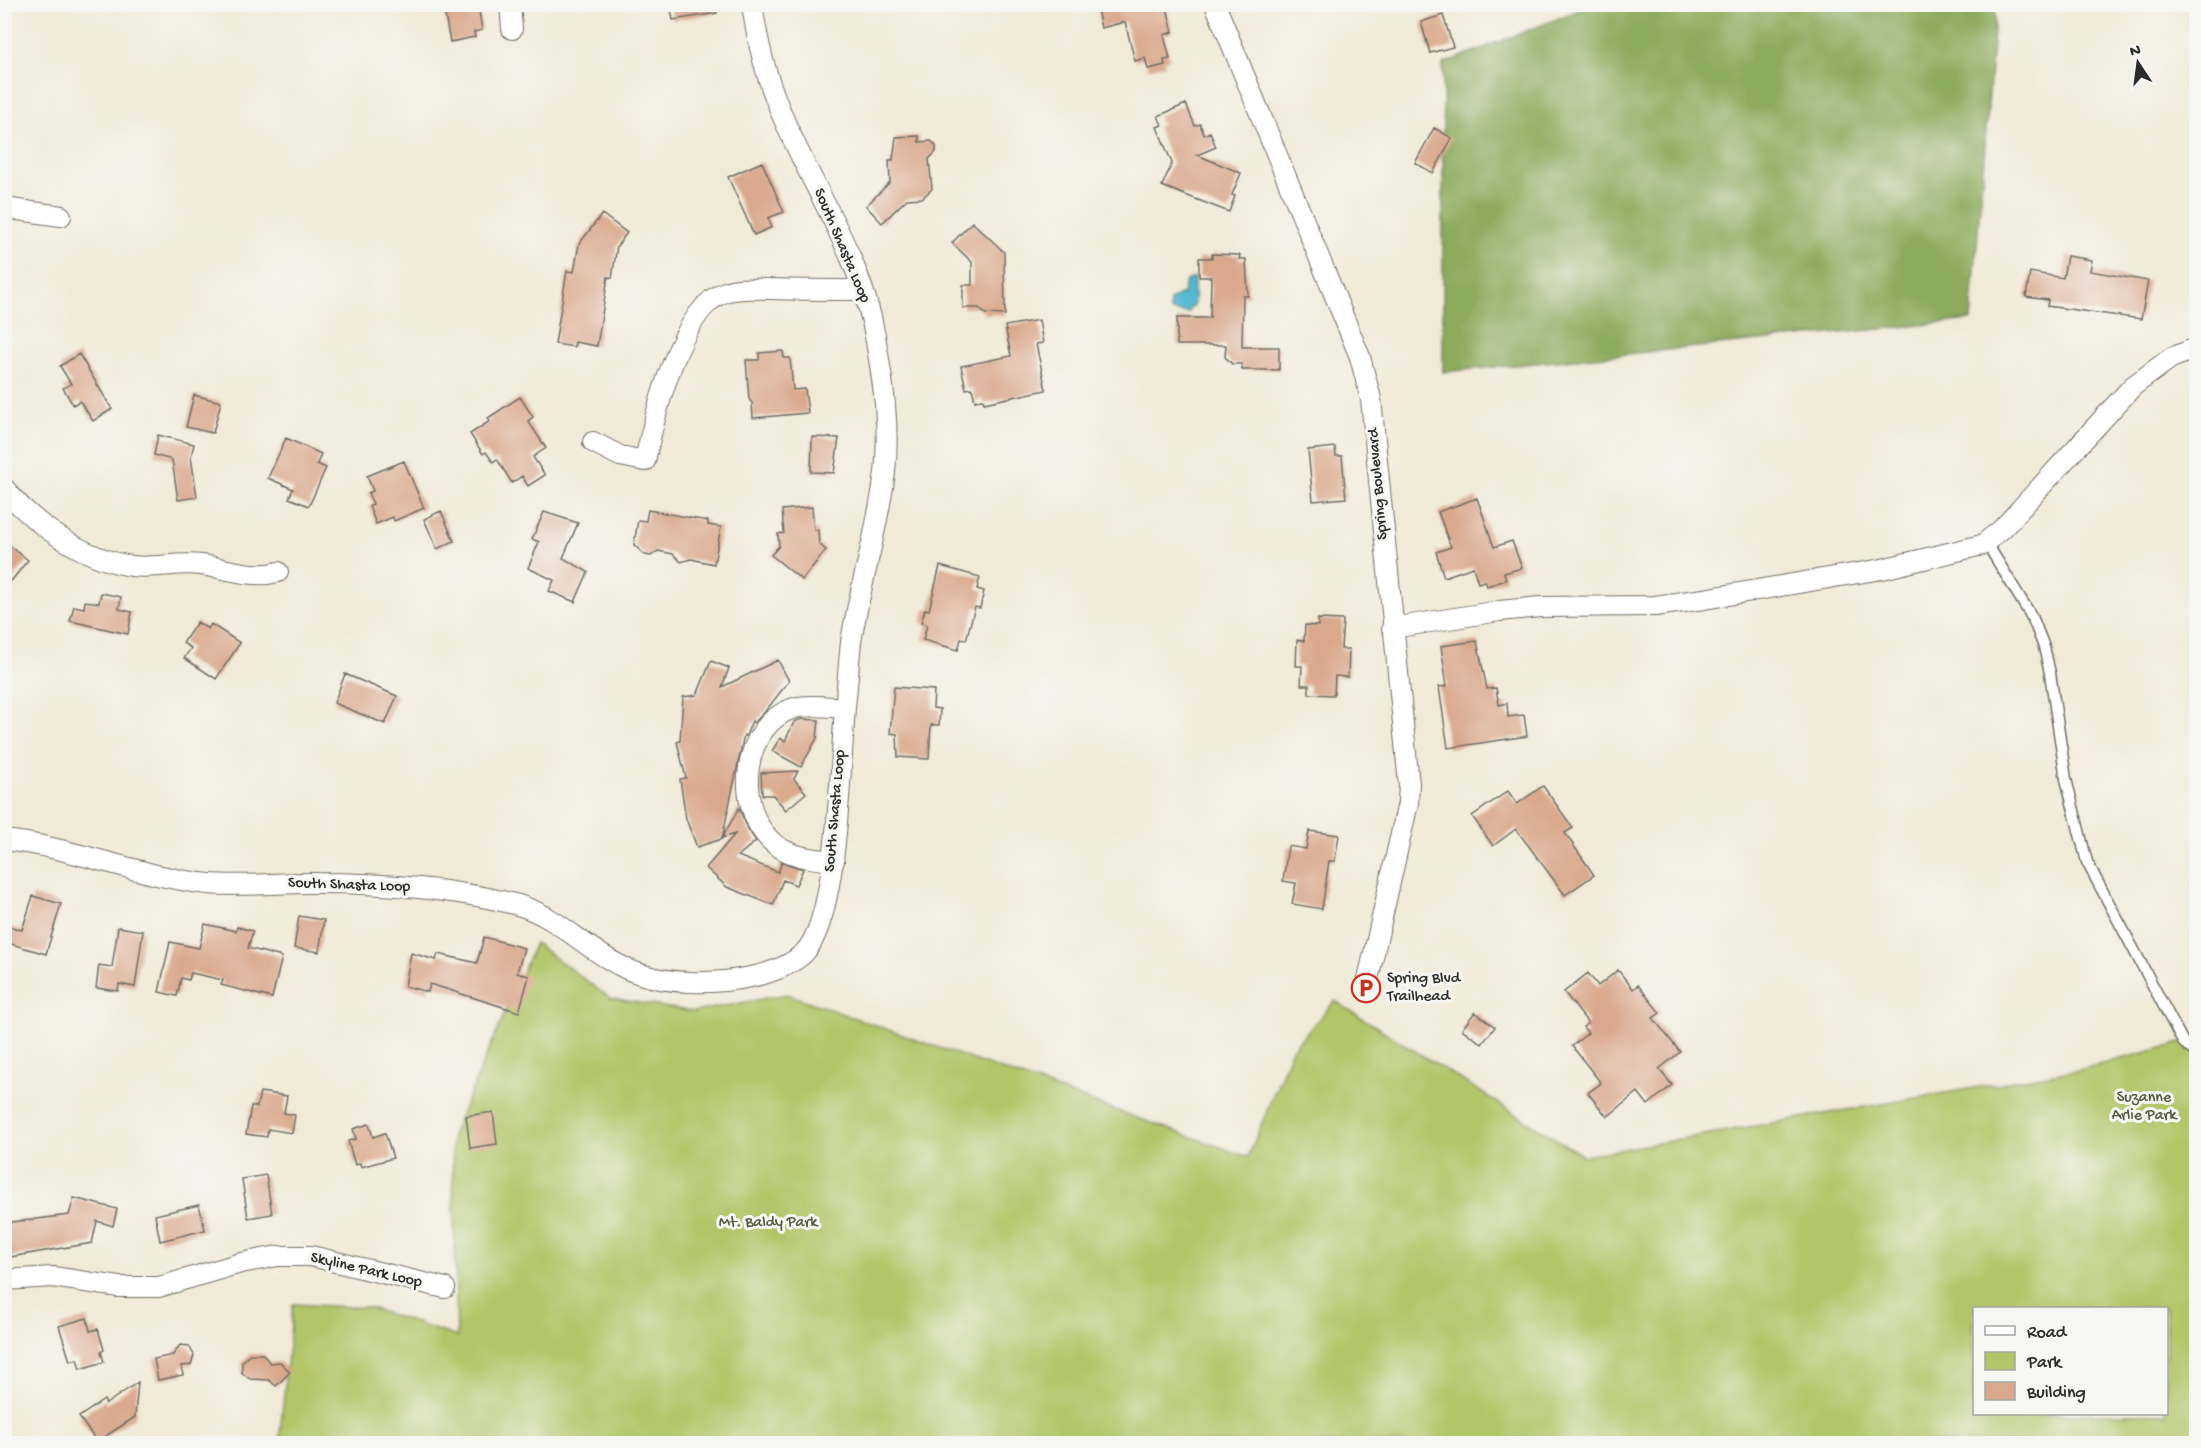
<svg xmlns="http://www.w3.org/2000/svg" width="2201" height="1448" font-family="'Gochi Hand',sans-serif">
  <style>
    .green { fill: #b2c669; stroke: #6e784a; stroke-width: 1.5; fill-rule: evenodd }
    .forest { fill: #8dab5d; stroke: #5c6b44; stroke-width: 1.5 }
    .water { fill: #51b8cf; stroke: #3e727d; stroke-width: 1.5 }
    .building { fill: #daa98d }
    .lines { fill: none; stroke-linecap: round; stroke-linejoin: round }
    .service-casing { stroke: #706e67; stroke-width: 13 }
    .minor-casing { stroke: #706e67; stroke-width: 22 }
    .service { stroke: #fff; stroke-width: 10 }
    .minor { stroke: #fff; stroke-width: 20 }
    .labels { text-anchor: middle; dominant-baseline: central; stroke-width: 6; stroke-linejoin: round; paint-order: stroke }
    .street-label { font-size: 16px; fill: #2b2b2b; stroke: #f6f6f2 }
    .poi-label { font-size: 16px; fill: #2b2b2b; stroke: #f6f6f2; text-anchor: start }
    .park-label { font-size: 16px; fill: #545a3e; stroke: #f6f6f2 }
  </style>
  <rect width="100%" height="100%" fill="#f6f6f2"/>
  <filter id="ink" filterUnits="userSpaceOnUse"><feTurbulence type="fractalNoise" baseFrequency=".0167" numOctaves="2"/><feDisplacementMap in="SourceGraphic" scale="12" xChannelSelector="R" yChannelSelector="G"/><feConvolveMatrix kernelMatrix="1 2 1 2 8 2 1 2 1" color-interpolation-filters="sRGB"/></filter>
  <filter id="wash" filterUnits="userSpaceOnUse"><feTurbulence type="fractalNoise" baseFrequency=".008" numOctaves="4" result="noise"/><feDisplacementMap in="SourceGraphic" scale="24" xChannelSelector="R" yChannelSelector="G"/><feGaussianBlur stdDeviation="1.35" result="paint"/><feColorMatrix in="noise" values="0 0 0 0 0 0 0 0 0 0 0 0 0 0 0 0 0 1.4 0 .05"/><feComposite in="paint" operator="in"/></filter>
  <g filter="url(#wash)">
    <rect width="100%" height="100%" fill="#f1ead7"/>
    <path class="green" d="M535,943L610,998L694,1012L787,994L1248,1157L1292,1049L1335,1001L1583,1156L2083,1069L2196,1039V1443L279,1444L293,1304L371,1308L457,1337L452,1136ZM1974,1308H2166V1414H1974Z"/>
    <path class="forest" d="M1592,5H1996L1971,320L1443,372V64Z"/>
    <path class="water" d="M1194,278V306L1190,307L1189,313L1170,311V300L1183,294L1186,281Z"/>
    <g id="blocks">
      <path class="building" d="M443,4H478L482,30L474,32L475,37L450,42Z
        M670,4H716L717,13L673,20Z
        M1096,4H1166L1173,32L1164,35L1170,59L1164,60L1165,65L1148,69L1145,58L1135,61L1125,22L1101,28Z
        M1443,15L1453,47L1430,53L1421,22Z
        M1186,104L1195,126L1200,124L1204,135L1210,132L1216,147L1197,155L1241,173L1232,195L1235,196L1229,212L1162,186L1172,163L1157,127L1162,125L1158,116Z
        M1434,128L1452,138L1433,173L1415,163Z
        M919,136V142L931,141L936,146V152L929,159L932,189L922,198L907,199L882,223L866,206L890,182L889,160H893L896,137Z
        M762,162L784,212L768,218L772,227L754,235L728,177Z
        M602,214L627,233L617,246L612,278L608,277L597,346L575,342L574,347L555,344L567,271L574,272L579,244Z
        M972,222L1004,252L1005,315L985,314L979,308H963V285H972V262L952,243Z
        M1212,254L1240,255L1239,259H1246L1248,296H1243L1242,347H1279V370H1242V364H1232L1225,357L1226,345H1177V318H1210L1211,277H1199V258H1212Z
        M2067,256L2092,260L2090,271L2148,281L2141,319L2047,306L2048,300L2026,297L2030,272L2063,278Z
        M1039,320L1043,343L1036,344L1046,390L984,403L983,399L975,401L972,388L966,389L961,366L1011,356L1005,326Z
        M783,351L784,358H790L793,390L805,389L808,413L753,418L752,403L749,399L746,360H759V353Z
        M79,354L112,409L93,421L80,401L73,405L63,388L71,384L60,366Z
        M194,395L221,402L213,433L186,427Z
        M520,397L533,417L528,421L546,448L533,457L545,475L528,486L522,476L512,483L497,459L493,462L486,452L483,454L470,434L490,421L488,418Z
        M158,435L194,444L191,457L197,497L178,500L172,460L154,455Z
        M812,437L839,438L834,473L811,472Z
        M286,438L321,454L317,464L326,468L309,506L289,498L293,489L268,478Z
        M1335,447L1336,456H1342L1346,498L1313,501L1308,450Z
        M404,461L424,508L394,521L393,517L376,524L369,506L373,504L368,493L373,491L367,476Z
        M1477,498L1494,547L1512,541L1522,568L1504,573L1506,580L1487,586L1485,581L1478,583L1473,567L1444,577L1436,552L1451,547L1438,512Z
        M812,507L814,530H818L819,544L826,550L802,580L771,555L779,546L778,534L784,533L782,510Z
        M648,510L708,521V525L721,527L714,564L691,559L681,562L673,554L658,551L651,556L645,555L634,545L638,520L646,521Z
        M441,511L454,541L437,549L424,519Z
        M544,512L578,523L563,558L588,572L575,602L549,591L554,580L528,568L539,542L532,539Z
        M4,541L28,560L4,590Z
        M940,566L980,577L977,589L984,591L980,608L975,607L966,640L961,639L958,650L923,640L927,625L921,623L925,609L929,610Z
        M101,593L121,597L119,609L132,612L128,634L70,621L74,606L84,608L85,601L99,603Z
        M1318,619L1343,620L1341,649H1349L1348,677L1335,676L1334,695L1309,694V685H1301L1302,666H1296L1297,640L1304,641L1305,625L1318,626Z
        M197,622L208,629L211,624L240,643L216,679L184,658L191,648L183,643Z
        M1477,641L1487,689L1496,688L1499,705L1507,703L1508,717L1524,715L1527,736L1448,748L1439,687L1447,686L1441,646Z
        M778,660L789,681L764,713L754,723L752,721L746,736L744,735L722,839L697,847L686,819L680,779L686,778L677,742L680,741L683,697L697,695L711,661L729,668L722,687Z
        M345,674L397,696L385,724L334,703Z
        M894,687L934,690L933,708L940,709L939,725H931L929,759L898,757L897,734L890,733Z
        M801,719L819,720L817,738L801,767L772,751L780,738L785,741L794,722Z
        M798,771L794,779L806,793L786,810L773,795H762L761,773Z
        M1543,786L1573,828L1565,833L1594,875L1565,895L1516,829L1493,846L1472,816L1508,791L1517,804Z
        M739,808L748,829L756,841L738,856L778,872L782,862L803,869L796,885L783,880L773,905L727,887L706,868L735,834L722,838Z
        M1309,831L1339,835L1335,861H1329L1322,909L1292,904L1296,883L1283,881L1288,846L1306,849Z
        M33,896L61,904L46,954L4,942V925L22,930Z
        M299,916L324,920L319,952L294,948Z
        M205,924L236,931L237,927L253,931L248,948L282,957L272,998L221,985L223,980L191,973L189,980L181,978L177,996L159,992L170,942L199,948Z
        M118,927L143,931L135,987L119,984L118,991L96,988L99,965L112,967Z
        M484,937L524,948L517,973L529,976L519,1012L430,984L428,992L405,986L411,953L436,960L438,954L477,963Z
        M1618,970L1633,989L1638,985L1660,1013L1653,1018L1680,1052L1659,1069L1672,1085L1648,1105L1638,1092L1607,1117L1588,1093L1601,1083L1572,1046L1588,1033L1583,1027L1588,1023L1564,992L1588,973L1598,986Z
        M1475,1012L1495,1027L1482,1044L1462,1029Z
        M260,1092L287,1096L284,1113L295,1115L292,1133L268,1129L267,1137L246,1134L251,1106L257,1107Z
        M493,1112L497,1144L470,1148L466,1116Z
        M369,1124L373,1137L385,1133L393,1158L361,1167L360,1163L355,1165L348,1141L356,1139L353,1129Z
        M266,1175L272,1214L248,1218L242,1179Z
        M74,1198L117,1209L113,1226L97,1221L92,1243L4,1258V1223L69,1215Z
        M199,1205L205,1230L160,1241L155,1215Z
        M87,1318L90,1331L98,1329L104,1350L101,1352L104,1362L80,1369L77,1359L70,1361L59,1326Z
        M180,1345L189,1346L194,1355L191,1365L181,1366L183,1375L158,1380L154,1359L173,1355Z
        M250,1354H263L270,1363L280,1362L290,1372L276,1386L269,1380L250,1379L242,1373V1362Z
        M138,1382L135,1417L97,1442L79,1417L104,1400L106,1404Z"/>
    </g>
  </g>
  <g filter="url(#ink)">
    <use href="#blocks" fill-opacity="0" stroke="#706e67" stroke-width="1.5"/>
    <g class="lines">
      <g class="service-casing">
        <path id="service" d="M1986,542L2033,619L2044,647L2050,673L2066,779L2087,862L2183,1042L2196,1053"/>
      </g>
      <g class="minor-casing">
        <path id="minor" d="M510,4L512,29
          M1215,4L1360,357L1371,399L1409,784L1408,803L1366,988
          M4,208L61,216
          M593,442L620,456L645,461C654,418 680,308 725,292C738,287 756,289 770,289C801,290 831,290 862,290
          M4,488C34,525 84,559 132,566C154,569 178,562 201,565C226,568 254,579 278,572
          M1392,628L1499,611L1540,607L1655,606L1704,599L1882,569L1982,545L2002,529L2133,386L2171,358L2196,348
          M4,840C74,847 140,877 209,884C245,887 283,882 319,883C380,883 458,889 518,905C557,916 583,947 619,965C639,976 666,981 689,982C724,983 776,978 803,954C840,920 840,750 846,697C848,678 849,660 851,642C860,585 878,530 885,472C890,427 883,380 875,336C861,255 810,185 780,110C766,77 757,40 752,4
          M834,861C812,859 787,857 770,840C734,804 742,725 794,708C809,704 829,707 845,708
          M4,1280L53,1277L119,1287H159L241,1263L278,1256H311L445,1288"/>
      </g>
      <use href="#service" class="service"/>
      <use href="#minor" class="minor"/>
    </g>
  </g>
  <defs>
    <g id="parking-ring" transform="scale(1.5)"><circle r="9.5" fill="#f6f6f2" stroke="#c8321e" stroke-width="1.5"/><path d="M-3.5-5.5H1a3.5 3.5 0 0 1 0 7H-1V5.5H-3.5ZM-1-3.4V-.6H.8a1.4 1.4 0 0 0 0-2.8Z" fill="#c8321e"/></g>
  </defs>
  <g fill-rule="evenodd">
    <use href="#parking-ring" x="1366" y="988"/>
  </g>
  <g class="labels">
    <g class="street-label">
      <text transform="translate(841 246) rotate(67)">South Shasta Loop</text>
      <text transform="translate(1379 484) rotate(-95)">Spring Boulevard</text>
      <text transform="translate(836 811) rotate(-85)">South Shasta Loop</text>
      <text transform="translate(349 886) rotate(2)">South Shasta Loop</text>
      <text transform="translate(366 1271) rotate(13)">Skyline Park Loop</text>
    </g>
    <g class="poi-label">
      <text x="1387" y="979">Spring Blvd<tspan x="1387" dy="18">Trailhead</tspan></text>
    </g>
    <g class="park-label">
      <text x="2144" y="1098">Suzanne<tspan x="2144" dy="18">Arlie Park</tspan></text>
      <text x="768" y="1223">Mt. Baldy Park</text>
    </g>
  </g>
  <rect width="2201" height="1448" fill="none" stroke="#f6f6f2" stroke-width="24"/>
  <rect x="1973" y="1307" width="195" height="108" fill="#f6f6f2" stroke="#a5a5a2" stroke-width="1.5"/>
  <rect x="1985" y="1326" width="30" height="9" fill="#ffffff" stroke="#a5a5a2" stroke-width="1.5"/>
  <text x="2027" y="1337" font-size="18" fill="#2b2b2b">Road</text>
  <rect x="1985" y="1352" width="30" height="18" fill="#b2c669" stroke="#a5a5a2" stroke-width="1.5"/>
  <text x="2027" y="1367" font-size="18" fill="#2b2b2b">Park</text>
  <rect x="1985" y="1382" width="30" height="18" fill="#daa98d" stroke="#a5a5a2" stroke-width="1.5"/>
  <text x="2027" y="1397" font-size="18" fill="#2b2b2b">Building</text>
  <g transform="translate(2138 63) rotate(347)" stroke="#f6f6f2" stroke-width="4.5" paint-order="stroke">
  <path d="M0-4.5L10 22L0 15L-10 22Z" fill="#2b2b2b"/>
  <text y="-9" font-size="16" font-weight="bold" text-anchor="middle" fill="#2b2b2b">N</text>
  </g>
</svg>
